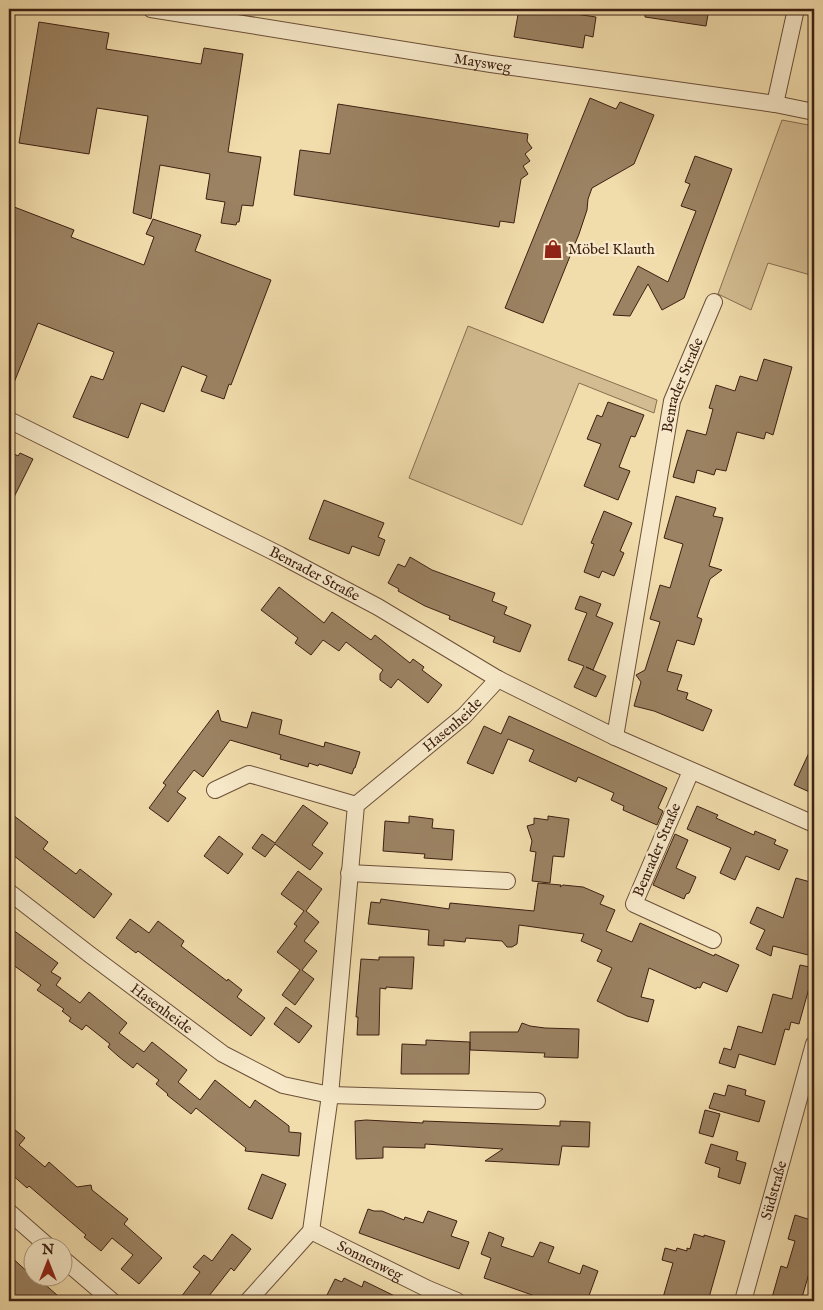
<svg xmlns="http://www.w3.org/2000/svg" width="823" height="1310" font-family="'IM FELL English',serif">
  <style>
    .green { fill: #d3bc91; stroke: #886e52 }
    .building { fill: #9b8262; stroke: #3e2012 }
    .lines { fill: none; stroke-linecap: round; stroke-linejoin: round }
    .street-casing { stroke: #6b4f38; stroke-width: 18 }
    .street { stroke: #f6e8c8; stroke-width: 16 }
    .labels { text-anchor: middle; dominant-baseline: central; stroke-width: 5; stroke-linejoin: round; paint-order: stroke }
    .street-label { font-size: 15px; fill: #3e2012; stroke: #f6e8c8 }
    .poi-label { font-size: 15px; fill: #3e2012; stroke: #f6e8c8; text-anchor: start }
  </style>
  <rect width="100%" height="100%" fill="#f1dcab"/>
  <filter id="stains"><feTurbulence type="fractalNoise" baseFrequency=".004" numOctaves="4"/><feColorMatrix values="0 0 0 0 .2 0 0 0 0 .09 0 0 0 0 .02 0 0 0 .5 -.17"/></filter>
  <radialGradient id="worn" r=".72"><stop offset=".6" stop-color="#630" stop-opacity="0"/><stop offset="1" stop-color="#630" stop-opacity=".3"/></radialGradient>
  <path class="green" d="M782,120L814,126V276L768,263L751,310L718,294Z
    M468,326L657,400L654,413L579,383L522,525L409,478Z"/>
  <path class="building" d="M519,9H542L596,17L593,37L585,35L583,48L514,37Z
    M645,9H709L706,26L645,17Z
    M39,22L109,33L106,49L201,64L204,48L243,54L228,152L261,157L253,206L242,205L239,222H237L236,225L221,223L225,202L206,199L210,174L160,165L151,219L133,213L148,116L97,108L89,154L19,143Z
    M590,98L616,109L620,102L654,115L634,164L592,188L588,199L587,210L579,234L543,323L505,308Z
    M338,104L528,134L527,141L532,148L525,154L530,161L523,166L528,174L521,179L514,223L500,221L499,227L294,195L300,150L330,154Z
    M695,156L732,169L684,298L662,310L648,284L630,316L613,315L638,266L668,282L696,211L681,206L690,184L685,182Z
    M9,205L74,230L71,237L144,265L154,237L146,234L153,219L201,235L195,251L271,280L231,385L229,384L224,399L201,391L207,376L182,366L164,412L141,403L128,438L73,417L91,376L103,380L114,352L38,323L9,395Z
    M764,359L792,367L773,435L766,432L764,439L737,432L726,471L716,469L714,475L697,470L694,483L673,477L687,430L706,435L713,409L709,408L716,385L735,391L740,376L757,381Z
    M608,402L644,415L635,437L631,436L619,467L630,471L618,500L584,486L601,444L587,439L597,415L602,417Z
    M9,451L18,456L20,453L33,459L9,507Z
    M676,496L716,508L713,516L723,518L709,566L722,570L710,579L697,617L702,619L694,645L677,640L667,671L682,675L677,690L688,693L686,699L712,710L703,731L654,711L634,706L641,682L636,675L645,670L660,622L650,619L660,585L670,588L683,544L664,538Z
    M324,500L384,523L378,537L385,540L379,556L352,546L349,554L309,539Z
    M604,511L632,523L620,551L624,553L614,576L602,571L599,578L584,572L594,544L591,543Z
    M410,557L432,570L495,593L492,601L507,607L504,614L531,625L520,652L493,642L495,637L449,619L450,616L425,606L398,591L399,589L388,583L398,564L405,567Z
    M279,587L324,623L332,612L371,640L375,635L410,663L413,659L424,667L422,670L442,685L428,703L398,679L391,688L380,680V674L383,670L346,642L339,651L323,640L311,655L295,643L298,638L261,610Z
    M580,596L601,604L596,616L613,623L593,670L586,667L606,676L596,697L574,687L584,666L568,660L587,613L575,609Z
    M218,710L221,721L247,728L252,712L282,720L279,734L324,747L325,742L360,752L355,768H354L352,774L319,764L318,766L309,763L308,767L280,759L281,755L230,740L203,777L194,770L177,792L186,798L168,822L149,808L166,785L163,783Z
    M509,716L667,788L658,808L663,811L657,825L623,810L624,806L611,800L614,793L578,777L576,782L529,761L534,750L508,739L493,774L467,763L484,726L501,734Z
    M814,742V794L794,785Z
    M303,805L328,823L312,845L323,853L310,870L275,844L265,857L252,848L262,834L275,843Z
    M697,806L718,815L716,818L754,835L755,831L776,840L774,844L788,850L779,870L746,856L735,880L720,873L731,848L687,829Z
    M9,812L48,842L43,849L76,874L80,869L112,894L94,918L9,852Z
    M409,816L433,819L432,828L454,830L452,860L424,858L425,854L383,851L385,821L409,823Z
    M548,816L569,819L564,857L553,856L550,883L532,881L536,852L530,851L532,841L527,826L534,824V818L548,820Z
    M675,834L688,840L676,868L696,877L689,893L686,894L684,899L653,885Z
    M219,836L243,854L228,874L204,856Z
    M298,871L322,889L306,911L319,922L304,941L317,951L302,970L314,979L295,1005L282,995L300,970L277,952L297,926L294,924L304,911L281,894Z
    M796,878L814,883V947L812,956L773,946L771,956L756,949L765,930L750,923L757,907L783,918Z
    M538,883L561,885L560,887L563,885L583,887L604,896L600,904L615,910L606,931L632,942L640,923L714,956L715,954L739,965L727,992L703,982L700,988L697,987L696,989L649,968L641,997L654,1000L648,1022L627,1016L597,1001L612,968L597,961L602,950L581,941L584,934L519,925L517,944L512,947H507L502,941L466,938L465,942L444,940V946L428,945L429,930L368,924L371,902L380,903L381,899L449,909L450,903L534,911Z
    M130,919L149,933L158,921L184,941L181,946L227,981L228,979L242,990L237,997L265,1018L251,1036L138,951L136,953L116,938Z
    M9,927L58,963L51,972L61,978L56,985L80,1003L89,992L127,1023L119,1033L144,1052L152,1042L187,1070L178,1082L200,1100L215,1080L250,1108L255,1100L289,1126V1132L301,1133L299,1156L245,1151L246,1148L196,1108L191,1114L167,1095L168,1094L156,1084L159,1080L137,1063L133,1068L118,1056L108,1047L110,1044L90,1028L86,1025L82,1030L69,1021L71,1018L62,1011L64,1009L37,990L41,985L9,962Z
    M379,957H414L412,989L386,987V989L380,988L379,1035H357L358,1017H356L361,959L379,960Z
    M800,965L814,968L811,981L799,1024L791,1022L789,1030L785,1029L775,1065L739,1054L735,1068L719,1063L724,1048L731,1050L738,1026L762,1033L773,994L792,999Z
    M286,1007L312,1026L299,1043L274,1024Z
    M522,1023L530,1026L545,1028L579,1029L578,1058L544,1057L545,1053L470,1050V1032H518Z
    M426,1040L470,1042L469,1074H401L402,1044L426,1045Z
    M728,1085L746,1090L745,1095L765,1101L759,1122L709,1108L714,1093L725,1096Z
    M705,1110L720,1114L713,1137L699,1133Z
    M366,1120L423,1123V1121L560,1126V1121L590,1122L589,1147L562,1146L559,1165L485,1161L503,1149L425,1144V1148L383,1147V1158L356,1159L355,1121Z
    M9,1125L25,1138L19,1145L45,1167L49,1162L77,1187L91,1185L92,1190L128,1219L124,1224L162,1258L139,1284L121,1269L133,1255L112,1238L101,1251L84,1237L86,1235L29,1186L27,1188L9,1172V1169L15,1162L9,1157Z
    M711,1144L738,1152L736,1160L746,1163L740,1184L718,1177L720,1168L705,1163Z
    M262,1174L286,1184L272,1219L248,1209Z
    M368,1209L374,1211H382L404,1220L405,1217L423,1223L428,1211L457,1221L451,1236L469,1242L459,1269L359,1233Z
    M795,1215L814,1221V1256L801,1301H771L781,1266L787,1268L795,1241L788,1239Z
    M489,1232L504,1238L501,1246L533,1257L540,1242L554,1247L548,1262L580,1274L583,1265L598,1271L587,1301H549L484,1278L491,1258L481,1254Z
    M232,1234L251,1249L234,1271L231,1268L205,1301H178L200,1272L193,1267L204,1255L212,1261Z
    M694,1234L704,1237V1235L725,1241L708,1301H662L673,1263L662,1260L665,1248L676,1251L677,1248L687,1251V1248L690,1249Z
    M9,1255L32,1276V1278L42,1282L64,1301H26L19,1295L13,1301H9Z
    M344,1278L362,1287L364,1281L405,1301H324L335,1279L342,1282Z"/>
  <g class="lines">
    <g class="street-casing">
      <g id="street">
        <path id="s1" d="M151,9L491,64L775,104L814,112"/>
        <path d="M775,104L796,9"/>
        <path id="s2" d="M9,420L280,555L378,607L498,679L615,737L814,824"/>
        <path id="s3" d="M615,737L672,401L714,302"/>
        <path d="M691,771L634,904L713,940"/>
        <path d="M215,790L249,774L356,805"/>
        <path d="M349,873L507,881"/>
        <path id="s4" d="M9,892L89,954L223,1054L283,1085L330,1095L537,1101"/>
        <path d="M9,1212L50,1248"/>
        <path id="s5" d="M311,1231L428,1289L457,1301"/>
        <path d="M62,1258L112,1301"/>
        <path id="s6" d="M248,1301L311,1231L330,1095L356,805L464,716L498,679"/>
        <path id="s7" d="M743,1301L814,1044"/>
      </g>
    </g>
    <use href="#street" class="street"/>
  </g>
  <defs>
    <g id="shop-bare" transform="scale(1.5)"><path d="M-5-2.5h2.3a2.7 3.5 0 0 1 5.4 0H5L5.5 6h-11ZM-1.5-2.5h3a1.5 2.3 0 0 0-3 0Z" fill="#8f2418" stroke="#f6e8c8" stroke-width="2.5" paint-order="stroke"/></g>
  </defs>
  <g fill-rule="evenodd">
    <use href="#shop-bare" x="553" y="249"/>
  </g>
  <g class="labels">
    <g class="street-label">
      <text stroke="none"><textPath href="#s1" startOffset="336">Maysweg</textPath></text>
      <text stroke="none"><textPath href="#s3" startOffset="359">Benrader Straße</textPath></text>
      <text stroke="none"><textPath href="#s2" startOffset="342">Benrader Straße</textPath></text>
      <text stroke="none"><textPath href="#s6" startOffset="648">Hasenheide</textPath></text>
      <text transform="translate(657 850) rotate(-67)">Benrader Straße</text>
      <text stroke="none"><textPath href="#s4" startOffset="192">Hasenheide</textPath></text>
      <text stroke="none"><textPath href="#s7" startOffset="115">Südstraße</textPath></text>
      <text stroke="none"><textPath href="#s5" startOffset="66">Sonnenweg</textPath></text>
    </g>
    <g class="poi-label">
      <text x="568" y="249">Möbel Klauth</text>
    </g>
  </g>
  <rect width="823" height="1310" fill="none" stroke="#f1dcab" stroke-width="30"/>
  <rect x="10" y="10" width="803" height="1290" fill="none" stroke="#3e2012" stroke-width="2.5"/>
  <rect x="15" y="15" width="793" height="1280" fill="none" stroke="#3e2012"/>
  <g transform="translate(48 1262)"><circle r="24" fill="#f6e8c8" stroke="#ac987f"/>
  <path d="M0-4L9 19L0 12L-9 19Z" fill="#8f2418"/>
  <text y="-8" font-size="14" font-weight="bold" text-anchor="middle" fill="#3e2012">N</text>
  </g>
  <rect width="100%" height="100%" filter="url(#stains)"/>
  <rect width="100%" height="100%" fill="url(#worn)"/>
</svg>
